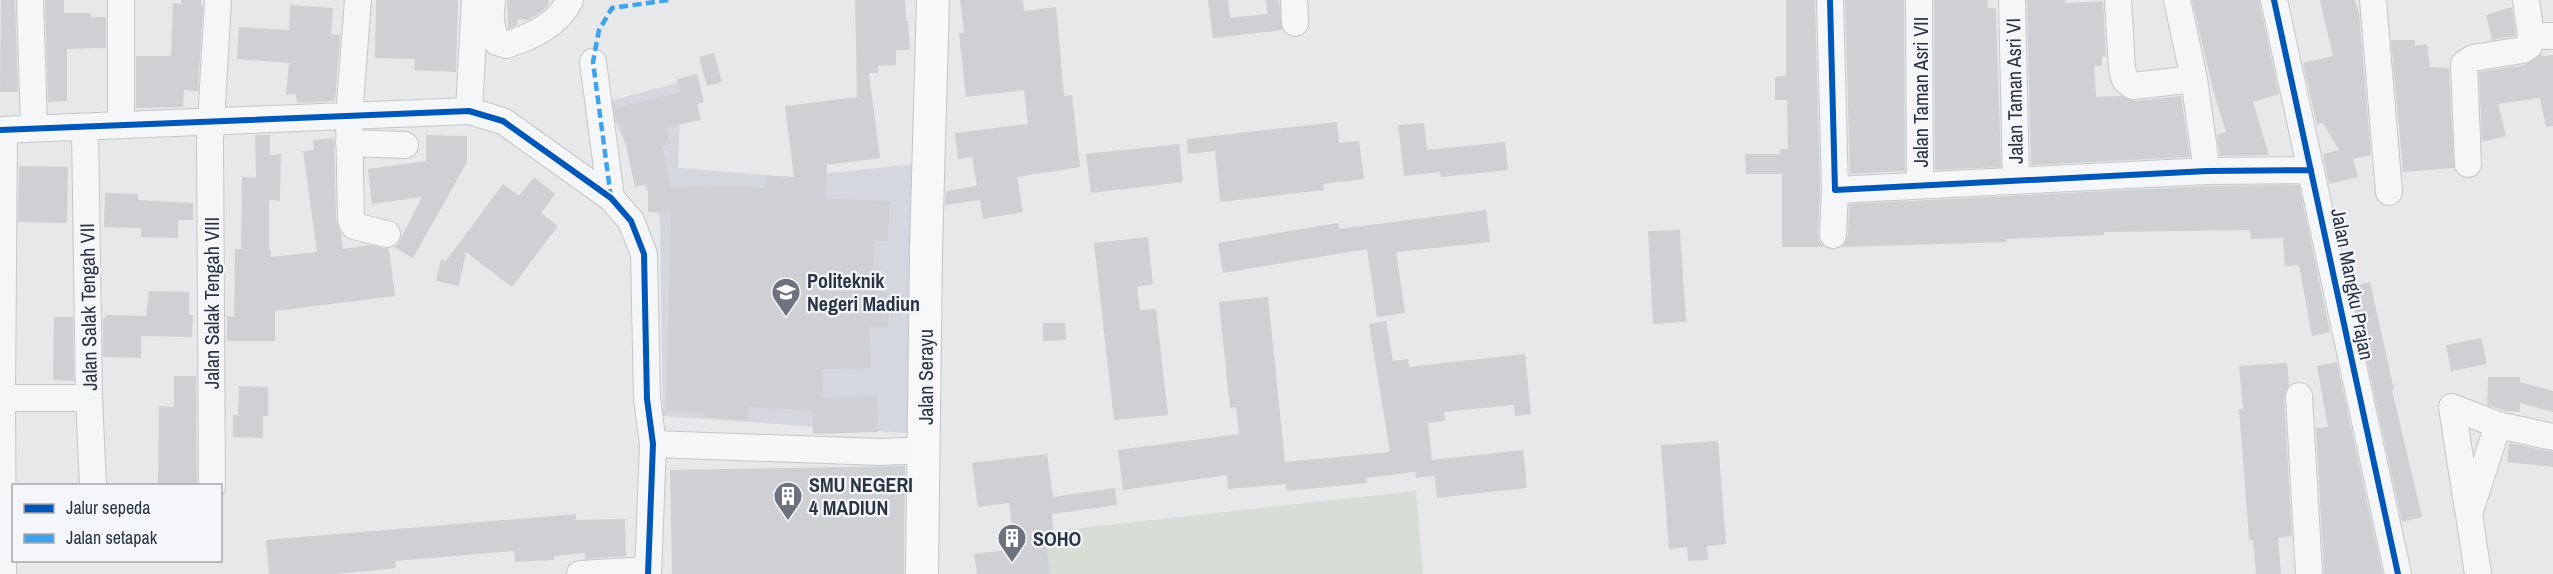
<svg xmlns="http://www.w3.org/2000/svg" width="2553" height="574" font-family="'Archivo Narrow',sans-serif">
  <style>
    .built { fill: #d4d7dd }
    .green { fill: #d6ded6 }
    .building { fill: #ced0d3 }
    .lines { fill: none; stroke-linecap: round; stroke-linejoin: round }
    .minor-casing { stroke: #c4c6c8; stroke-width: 28 }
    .major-casing { stroke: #c2c5c8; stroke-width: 34 }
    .minor { stroke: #f5f6f7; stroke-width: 26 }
    .major { stroke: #f8f8f8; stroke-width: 32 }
    .quiet { stroke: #3ea3ec; stroke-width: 4.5; stroke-dasharray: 9 4.5; stroke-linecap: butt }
    .cycleway-casing { stroke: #f4f6f9; stroke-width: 10 }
    .cycleway { stroke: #0057b8; stroke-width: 6 }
    .labels { text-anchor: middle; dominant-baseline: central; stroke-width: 4.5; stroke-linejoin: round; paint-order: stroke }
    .street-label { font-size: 20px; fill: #2b3445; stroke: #f4f6f9 }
    .poi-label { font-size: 20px; font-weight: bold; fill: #2b3445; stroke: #f4f6f9; text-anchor: start }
  </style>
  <rect width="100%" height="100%" fill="#e6e8ea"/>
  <path class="built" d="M681,82L678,168L791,177L916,164L907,433L663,416L660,219L606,102Z"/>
  <path class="green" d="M1416,491L1423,574H1049L1044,532Z"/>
  <path class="building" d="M1,0H15L18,92H0Z
    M45,0H64V13H91V17H106V48L67,49V101L48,102Z
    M181,0H201V5H203L198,91L184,90L183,107L136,108V56H171L173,3L181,4Z
    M376,0H458L456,72L414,70L415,59L375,58Z
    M507,0H549L548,6L535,16L528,20L518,19L517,25L508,29Z
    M855,0H905L906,21H908L910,50H896V65L878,66V73H869L880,158L827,165L826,199L890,201L888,241H874L872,291H887L889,327H869L871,368L822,369L823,398L877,396L878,432L813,434L812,410L748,407L747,420L704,417V412L666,411L671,213L648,212V184L635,187L621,123H617L614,108L675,94L680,92L677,79L697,74L704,102L697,104L701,120L666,127L670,144L662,146L671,186L766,188V176L794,177L785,106L857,97Z
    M960,0H1023L1024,11L1056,7L1064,96L1072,95L1080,167L1017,177L1023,212L983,219L980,200L945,205L946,191L977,186L972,157L958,159L955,133L1028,124L1024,90L966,97L959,33H964Z
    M1208,0H1228L1230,18L1267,14L1266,0H1279L1282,30L1213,38Z
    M1786,0H1815L1820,190L1818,234L1819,241L1824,247H1782V174H1746L1745,154H1780V149H1788L1787,100H1775V77L1786,76Z
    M1845,0H1904L1905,171L1850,174Z
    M1934,0H1987L1988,8H1996L2001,167L1935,170Z
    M2027,0H2065L2066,3L2103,1L2106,56L2102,57V66H2094L2096,97L2121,96L2135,101L2181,96L2190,157L2031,165Z
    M2192,0H2259L2279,94L2253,102L2269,155L2220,156L2217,135L2226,132L2213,90Z
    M2320,0H2355L2359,13L2371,155L2353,159L2358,177L2329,184L2323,154L2339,150L2323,123L2317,125L2303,63L2333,56Z
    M290,5L333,8L331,34L340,35L335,101L297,103L296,94L286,95L289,63L237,59L239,27L289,30Z
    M2512,7L2516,36L2492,40L2486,15Z
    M2391,40H2415V46L2427,44L2430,67L2449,68L2454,168L2403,172Z
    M714,53L722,82L707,86L699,57Z
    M2542,54V56L2553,55V126L2546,127L2540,98L2498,104L2506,136L2482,142L2479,72L2525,65Z
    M1337,122L1339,143L1359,141L1364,179L1323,184L1324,190L1220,202L1215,151L1188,154L1187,139Z
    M1424,123L1427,150L1505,142L1508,170L1441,177L1440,172L1404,176L1398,125Z
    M255,135H270V155L281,154L280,201L269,200V250H271V257L317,252L303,151L314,150L313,140L334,138L336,220L341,234L343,249L370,245L389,249L395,296L275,311V341H227V316L234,317L235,249H241L242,177L256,178Z
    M426,135L467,136V162L413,258L394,247L398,244L422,197L372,204L368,169L426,161Z
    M1179,144L1183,182L1091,193L1086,154Z
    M19,166L68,167L67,223L18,222Z
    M534,177L555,194L541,213L558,226L512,287L466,252L459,286L436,281L441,259L446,261L503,184L519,196Z
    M2299,185L2330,332L2312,336L2299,265L2285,266L2283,238L2251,239L2250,230L2104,232V235L2007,239V242L1842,247L1848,236L1849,204L2207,186Z
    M105,193L138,194V200L193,203V220H178V238L141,237V228L104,227Z
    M1486,210L1490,242L1396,252L1405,313L1377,317L1367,249L1223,273L1218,243L1338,223L1339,229Z
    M1680,230L1686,322L1653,324L1648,231Z
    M1148,237L1153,284L1137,287L1140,310L1156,309L1168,415L1114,420L1094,243Z
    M2370,282L2394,390H2392L2422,517L2402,522L2351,287Z
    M149,291L189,292V315H193L192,337L141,336V358L103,357V318H105L106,315L146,316Z
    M1268,297L1285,462L1390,452L1369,324L1386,321L1393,361L1408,359L1409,367L1525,354L1531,414L1515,416L1514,405L1444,412L1445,421L1428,423L1432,460L1523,450L1527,488L1437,498L1435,476L1416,478L1415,472L1366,478L1367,483L1287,491L1286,484L1228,489L1227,475L1123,490L1118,450L1239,434L1236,407L1230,408L1219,302Z
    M54,317H73L74,381L53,380Z
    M1043,323H1065L1066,340L1043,341Z
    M2481,338L2487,364L2451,371L2446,345Z
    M2337,362L2368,506L2383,574H2324L2316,428L2328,427L2317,366Z
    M2287,363L2289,385L2284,397L2292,536L2278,538L2281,574H2256L2253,540H2249L2247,511L2239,409H2243L2239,366Z
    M174,376H196L197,486H158L159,406L174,407Z
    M2488,377H2520V382L2553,391V412L2520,403V412L2506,411L2487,405Z
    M239,386L268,387V416H263V438L233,437V415H238Z
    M1718,441L1726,544L1707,546L1708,560L1688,561L1687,547L1669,549L1661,445Z
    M2509,443L2553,452V467L2507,462Z
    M1047,454L1053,497L1115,488L1117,505L1052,514L1053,531L1045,532L1050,574H977L974,554L1015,549L1009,503L978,507L972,463Z
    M905,466L904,574H672L670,470Z
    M576,514V520L625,519L626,556L585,559V553L554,556V560L515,562L514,551L395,561L396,568L338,574H269L266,540Z"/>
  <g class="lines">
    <g class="minor-casing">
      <path id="minor" d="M30,0L34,127
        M358,0L349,116L351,220L354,226L387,234
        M492,0C490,16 490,27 497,42L506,45C531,37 558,25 570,0
        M1294,0L1295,23
        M1830,0L1835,190L2207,171L2311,170
        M1919,0L1920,185
        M2012,0L2016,181
        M2118,0L2122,69L2125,80L2133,86L2194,79
        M2177,0L2194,79L2207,171
        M2274,0C2316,191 2356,383 2398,574
        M2373,0L2389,192
        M2526,0L2531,36H2553
        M593,62L611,198
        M469,111L475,0
        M121,125V0
        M85,128L89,398L93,486
        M0,130L469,111L503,121L611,198L631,221L644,254L647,399L653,444L648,574
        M349,143L405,145
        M2468,164L2464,64L2473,58L2523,50L2529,46L2531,36
        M1833,235L1835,190
        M2299,396L2309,574
        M2,398H89
        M2452,407L2468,510
        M2452,407L2498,425
        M653,444L881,452L926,450
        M212,486L210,140L218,0
        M3,574L2,398L4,130
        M580,574L648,570
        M2478,574L2469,514L2498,425L2553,437"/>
    </g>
    <g class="major-casing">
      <path id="major" d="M922,574L926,249L933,0"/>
    </g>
    <use href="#minor" class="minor"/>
    <use href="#major" class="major"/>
    <path class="quiet" d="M611,198L593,62L599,30L612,8L669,0"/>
    <g class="cycleway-casing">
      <path id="cycleway" d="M1830,0L1835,190L2207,171L2311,170
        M2274,0C2316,191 2356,383 2398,574
        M0,130L469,111L503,121L611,198L631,221L644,254L647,399L653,444L648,574"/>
    </g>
    <use href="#cycleway" class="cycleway"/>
  </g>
  <defs>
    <g id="university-pin" transform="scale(1.5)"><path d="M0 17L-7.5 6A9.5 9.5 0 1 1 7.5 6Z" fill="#6c737f" stroke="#f4f6f9"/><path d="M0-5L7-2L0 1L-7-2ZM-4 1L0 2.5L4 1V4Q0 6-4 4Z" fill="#fff"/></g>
    <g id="building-pin" transform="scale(1.5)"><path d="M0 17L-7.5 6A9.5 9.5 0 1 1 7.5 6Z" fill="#6c737f" stroke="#f4f6f9"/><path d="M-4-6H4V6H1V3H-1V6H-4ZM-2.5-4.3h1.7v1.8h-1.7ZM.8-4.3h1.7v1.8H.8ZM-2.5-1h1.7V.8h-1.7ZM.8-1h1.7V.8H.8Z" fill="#fff"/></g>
  </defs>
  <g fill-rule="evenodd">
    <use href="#university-pin" x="786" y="292"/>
    <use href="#building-pin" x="788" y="496"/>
    <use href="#building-pin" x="1012" y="538"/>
  </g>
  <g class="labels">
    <g class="street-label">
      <text transform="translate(2014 91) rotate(-91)">Jalan Taman Asri VI</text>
      <text transform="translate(1920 92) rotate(-90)">Jalan Taman Asri VII</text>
      <text transform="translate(2353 284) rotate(79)">Jalan Mangku Prajan</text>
      <text transform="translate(211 303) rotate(-90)">Jalan Salak Tengah VIII</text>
      <text transform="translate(88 307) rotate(-91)">Jalan Salak Tengah VII</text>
      <text transform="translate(925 377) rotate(-90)">Jalan Serayu</text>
    </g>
    <g class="poi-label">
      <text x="807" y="280">Politeknik<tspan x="807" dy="23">Negeri Madiun</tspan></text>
      <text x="809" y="484">SMU NEGERI<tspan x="809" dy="23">4 MADIUN</tspan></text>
      <text x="1033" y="538">SOHO</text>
    </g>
  </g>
  <rect x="12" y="484" width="210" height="78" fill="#f4f6f9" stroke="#a4a8b1" stroke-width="1.5"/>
  <rect x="24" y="504" width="30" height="9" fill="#0057b8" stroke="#a4a8b1" stroke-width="1.5"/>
  <text x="66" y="514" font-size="18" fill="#2b3445">Jalur sepeda</text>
  <rect x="24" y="534" width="30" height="9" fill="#3ea3ec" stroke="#a4a8b1" stroke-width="1.5"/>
  <text x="66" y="544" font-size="18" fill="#2b3445">Jalan setapak</text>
</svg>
